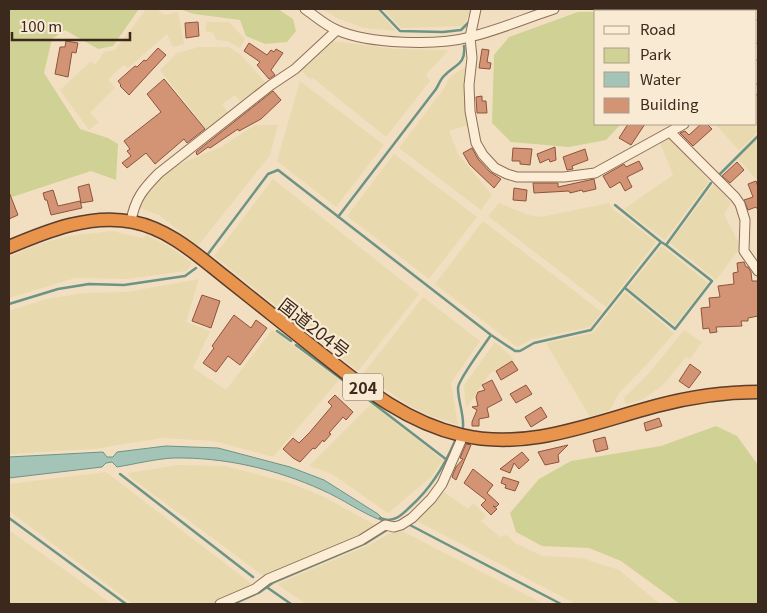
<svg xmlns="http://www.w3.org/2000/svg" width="767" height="613" font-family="Georgia,'Noto Sans JP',serif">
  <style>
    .farmland { fill: #e8d9af }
    .green { fill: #d0d195 }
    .water { fill: #a5c4b8; stroke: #6b9485 }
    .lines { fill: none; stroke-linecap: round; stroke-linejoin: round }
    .stream { stroke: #6b9485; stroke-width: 2.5 }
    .building { fill: #d39375; stroke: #8f543b }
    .minor-casing { stroke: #8e6f58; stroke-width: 11 }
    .highway-casing { stroke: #5b3d2c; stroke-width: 15 }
    .minor { stroke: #fcedd7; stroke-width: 9 }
    .highway { stroke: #e8944c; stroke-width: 12 }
    .labels { text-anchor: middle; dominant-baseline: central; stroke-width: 4.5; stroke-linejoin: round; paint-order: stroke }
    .shield { fill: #f8ead3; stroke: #746354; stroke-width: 1 }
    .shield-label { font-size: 16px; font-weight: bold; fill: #3c291d }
    .street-label { font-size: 18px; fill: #3c291d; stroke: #f8ead3 }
  </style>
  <rect width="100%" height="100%" fill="#f2dfc2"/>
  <path class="farmland" d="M146,9H156L165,15L178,12L184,44L173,47L167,34L128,68L124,65L108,79L115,88L90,113L99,122L89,130L60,90L91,61L95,65L104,52L115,50Z
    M322,9H376L396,31L363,28L337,18Z
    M383,9H470V12L463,26L401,28Z
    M207,22H229L245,39L240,48L227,41L216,40L213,33L205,31Z
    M332,41L396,49L449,50L426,74L430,81L386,137L313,78L310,79L300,69Z
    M199,47H229L241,55L267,84L242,104L235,95L222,104L229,114L208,131L160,70L177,53Z
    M466,66L468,125L449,131L458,154L492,195L481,210L399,148L445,87L449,78Z
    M300,81L384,145L336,207L277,161Z
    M756,97L758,98V132L739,150L715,124H756Z
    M255,125H278L270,155L198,246L159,215L140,208L153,184L175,166L221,147Z
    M669,137L709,181L665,240L624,209L673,175L660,142Z
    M757,138H758V181L737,158Z
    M394,154L477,217L429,279L347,216Z
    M273,179L419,294L358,371L214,256Z
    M714,184L731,203L724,214L741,247L716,280L670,243Z
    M499,203L528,215L541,217L609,203L614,210L656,242L606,307L488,216Z
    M483,221L602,312L590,327L533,339L517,347L435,284Z
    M112,231L142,238L147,235L170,247L192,263L186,271L127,279L75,278L9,298V257L36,245L69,236Z
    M662,246L708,283L675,325L628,288Z
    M199,279L186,322L210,331L193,368L226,390L272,330L339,380L273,457L214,441L162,438L94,449L9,454V311L46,299L84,293L127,292Z
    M625,292L674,333L649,362L619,393L610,410L590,417L546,343L593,333Z
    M423,297L480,341L451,383L458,425L431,416L408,405L363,374Z
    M684,330L702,342L690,359L686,357L663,385L642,400L626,404L624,398L651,371Z
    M495,342L514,359L490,373L466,408L464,385Z
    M371,404L443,460L431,477L388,513L332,474L309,466Z
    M178,465L225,466L290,483L322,496L377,526L358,538L265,577L130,477L128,473Z
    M106,472L253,585L211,604H133L9,511V484Z
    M443,491L468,509L474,503L486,516L481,521L500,537L507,535L515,543L542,556L582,558L619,570L660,604H576L415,520Z
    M9,530L112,604H9Z
    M394,531H402L544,604H306L277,584L369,545Z"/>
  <path class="green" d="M9,9H139L113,46L98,49L65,30L52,39L44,73L80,129L108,138L118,144L116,180L91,171L9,198Z
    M180,9H278L293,19L296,31L287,42L265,44L246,36L240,20L194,14Z
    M578,12H596V124H621L606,140L569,147L511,142L492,123L494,55L509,37Z
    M716,426L737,436L758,465V604H680L621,561L589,548L542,546L516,532L510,513L539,479L571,461L661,446Z"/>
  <path class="water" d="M166,446L218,448L290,467L324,480L378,514L382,518L383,521C361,513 343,499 322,490C276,469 224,457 173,458C155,459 135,464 117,467L112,462L106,463L102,467L9,478V457L103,452L107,457H113L117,452Z"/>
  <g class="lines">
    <path class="stream" d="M379,9L400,31L443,32L461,30L469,22
      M718,176L758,136
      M615,205L661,242L666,245L711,183
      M338,217L436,89C439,84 441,78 445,75C456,64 466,64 464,46
      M208,254L268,174L278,170L491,335L515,351H520L534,343L591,330L661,242
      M625,288L675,329L712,281L666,245
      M9,304L58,289L89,284L124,285L185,276L196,268
      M277,331L291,341
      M296,345L352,387
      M361,394L447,460
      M463,427C464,414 458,401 458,388C458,380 485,344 491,335
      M120,474L253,577
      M9,518L126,604
      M380,518C393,524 402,515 411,506C431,488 444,467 455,441
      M408,524L561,604
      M268,588L291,604
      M233,604L260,592L274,582L366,543L390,528"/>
  </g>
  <path class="building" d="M198,22L199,36L186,38L185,23Z
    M66,41L78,43L76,53L72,52L68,77L55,74L60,47H65Z
    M249,43L267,55L271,50L274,52L276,49L283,53L271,70L275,75L269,79L257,65L260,62L244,51Z
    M158,48L166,55L129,95L120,86L121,85L118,81L135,66L137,67L144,60L146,61Z
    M482,49L489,50L487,62L491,63L490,69L479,68Z
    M164,79L205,129L187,143L184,139L155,164L146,153L127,168L122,163L131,156L127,151L130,149L124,141L161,112L147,94Z
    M273,91L281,100L261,119L239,131L238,129L210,148L208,147L197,155L196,152Z
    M482,96V101H486L487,113H477L476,97Z
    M628,124H645L631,145L619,138Z
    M701,124H707L712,129L693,146L680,133L685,131L689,135Z
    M555,147L556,160L550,162L549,159L540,163L537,154Z
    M472,148L478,159L490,172L501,179L494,188L470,165L463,153Z
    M513,148L532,149L530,165L520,164V161H512Z
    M585,149L588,160L572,166L573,169L567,170L563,157Z
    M639,161L643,169L627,177L632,187L625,191L620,182L610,188L603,176L624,164L626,167Z
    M737,162L744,170L730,183L722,176Z
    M594,179L596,189L583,192L582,190L570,193L569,191L534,193L533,183H558V187Z
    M756,181L758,187V210L756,207L748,210L744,200L753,197L748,184Z
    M89,184L93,201L81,203L78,187Z
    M514,188L527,190L526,201L513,200Z
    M53,190L58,206L80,201L82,208L51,215L47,200H45L43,193Z
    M9,192L18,215L9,219Z
    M744,262L746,267H748L751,272L752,281H758V316L748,318V321H741L742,326L716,327L717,332L710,333L709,328L703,329L701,308L710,307L709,298L720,297L718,286L734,284L733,273L738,272L737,263Z
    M202,295L220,301L211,328L192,321Z
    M234,315L251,328L256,320L267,328L240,365L228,356L216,372L203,363L214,348L212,346Z
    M512,361L518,370L501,380L496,371Z
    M690,364L701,372L689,388L679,381Z
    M492,380L502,400L487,408L489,417L479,419V426H472V422L477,410L472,407L478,406L476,397L478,392L485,390L482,385Z
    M526,385L532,394L516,403L510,394Z
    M335,395L353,412L346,420L343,417L329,433L331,434L324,442L323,440L315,449L313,448L300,462L293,458L283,449L293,438L299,443L310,432L332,406L328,402Z
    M541,407L547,417L531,427L525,417Z
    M659,418L662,426L646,431L644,423Z
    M605,437L608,449L596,452L593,440Z
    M466,444L471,445L456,480L452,477L456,467L463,459L460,458Z
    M568,445L558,455L559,462L545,465L538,452Z
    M522,452L529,460L519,469L514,463L510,473L500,469Z
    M473,469L493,485L487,493L499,504L496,507L493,506L497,509L491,515L481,505L486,500L464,483Z
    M503,477L519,482L515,491L505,488L506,485L501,483Z"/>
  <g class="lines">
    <g class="minor-casing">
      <path id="minor" d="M305,9C315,16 326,26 337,30C368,44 437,46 470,37C499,30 526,18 554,9
        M476,9L470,37L472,58L469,85L470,111L476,143L483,155L495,168L507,174L517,177H564L595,173L684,124
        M630,9L634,11
        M757,9L758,15
        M756,55L758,48
        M756,89L758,90
        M670,132L735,197L740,204L745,220L744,251L758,271
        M131,221C135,199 143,189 159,173L271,85L295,69L337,30
        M220,604L255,589L268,579L361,540L385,525L394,527L401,525L412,518L431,499L442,484L463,436"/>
    </g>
    <g class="highway-casing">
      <path id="highway" d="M9,247C47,231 91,213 133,222C169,229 197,255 225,277C256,302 288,327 319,352C363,387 405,422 461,435C528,451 592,423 656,406C690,397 723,392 758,392"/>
    </g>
    <use href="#minor" class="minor"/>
    <use href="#highway" class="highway"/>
  </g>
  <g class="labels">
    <rect class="shield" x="343" y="373.5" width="40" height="27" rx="4"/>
    <g class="shield-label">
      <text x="363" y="387">204</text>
    </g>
    <g class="street-label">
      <text transform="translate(315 327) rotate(38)">国道204号</text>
    </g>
  </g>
  <rect width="767" height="613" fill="none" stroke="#3c291d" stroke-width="20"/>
  <rect x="594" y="10" width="162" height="115" fill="#f8ead3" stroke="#ad9d8a"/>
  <rect x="604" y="26" width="25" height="8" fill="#fcedd7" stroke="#ad9d8a"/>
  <text x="640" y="35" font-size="15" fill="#3c291d">Road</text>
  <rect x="604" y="48" width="25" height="15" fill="#d0d195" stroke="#ad9d8a"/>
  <text x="640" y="60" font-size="15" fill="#3c291d">Park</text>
  <rect x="604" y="72" width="25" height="15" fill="#a5c4b8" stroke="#ad9d8a"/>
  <text x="640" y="85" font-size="15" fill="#3c291d">Water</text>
  <rect x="604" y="98" width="25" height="15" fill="#d39375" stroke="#ad9d8a"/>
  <text x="640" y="110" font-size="15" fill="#3c291d">Building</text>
  <path d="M12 32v8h118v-8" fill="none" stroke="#3c291d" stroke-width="2.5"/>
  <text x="20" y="32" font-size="15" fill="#3c291d" stroke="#f8ead3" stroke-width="4" paint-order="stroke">100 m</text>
</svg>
